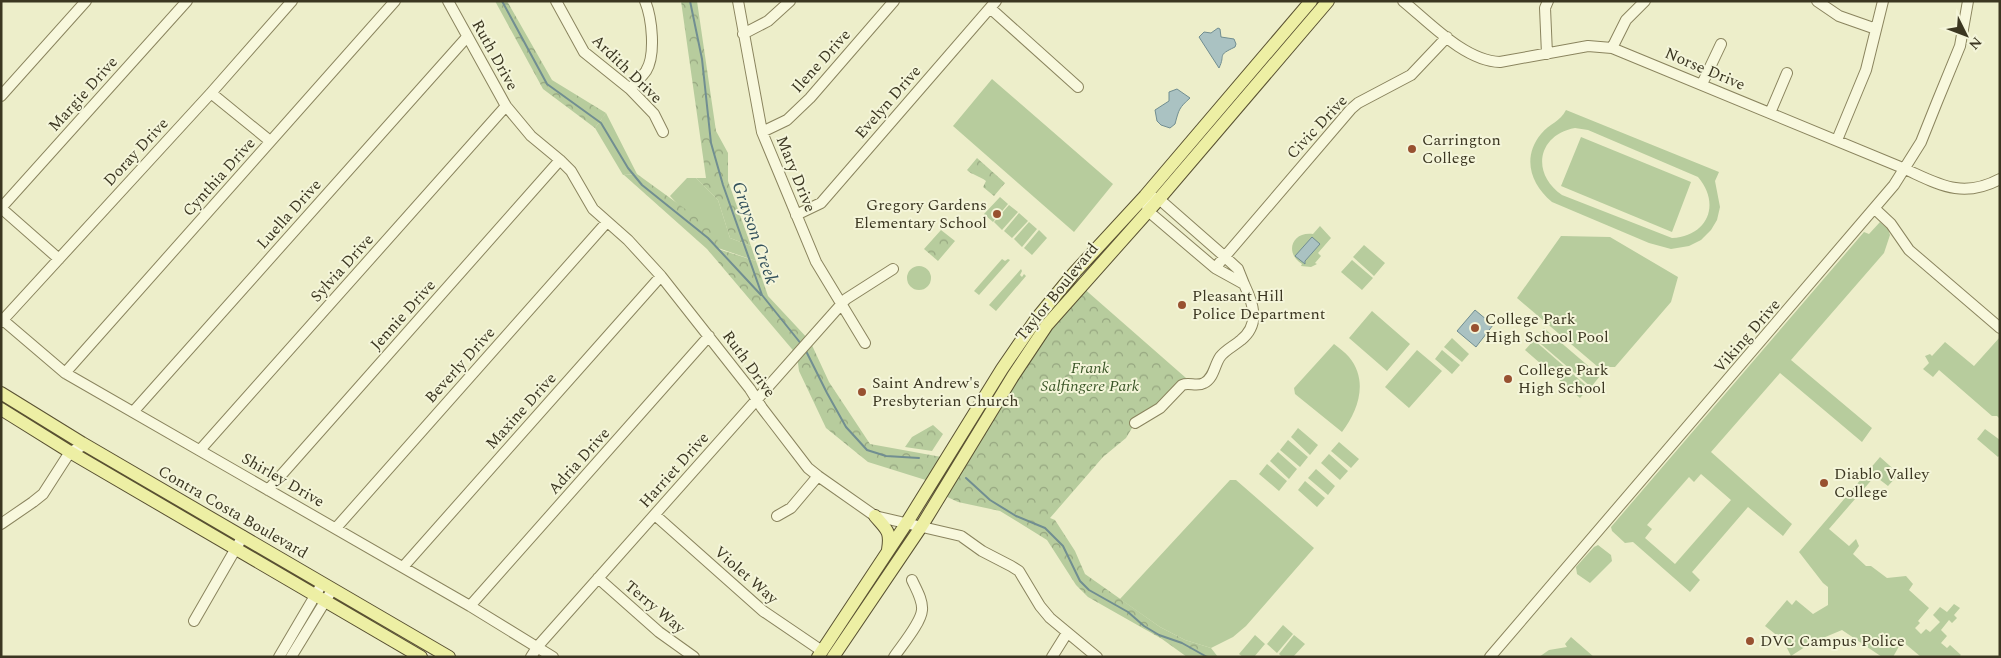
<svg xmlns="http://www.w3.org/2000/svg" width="2001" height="658" font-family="Spectral,serif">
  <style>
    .green { fill: #b7cc9d; fill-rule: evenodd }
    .forest { fill: url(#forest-crowns) }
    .water { fill: #aac2c2; stroke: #718e91 }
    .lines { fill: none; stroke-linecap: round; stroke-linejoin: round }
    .stream { stroke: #718e91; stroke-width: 2 }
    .minor-casing { stroke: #8a845e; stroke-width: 12 }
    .major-casing { stroke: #595132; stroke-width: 14 }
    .minor { stroke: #f8f8dd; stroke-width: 10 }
    .major { stroke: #edefa4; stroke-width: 12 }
    .poi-dot { fill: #985130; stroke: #f4f5d9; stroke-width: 2 }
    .labels { text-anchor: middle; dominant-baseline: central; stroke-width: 4; stroke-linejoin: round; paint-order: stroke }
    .street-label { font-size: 16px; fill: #3b3621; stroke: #f4f5d9 }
    .poi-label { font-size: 16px; fill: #3b3621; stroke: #f4f5d9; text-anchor: start }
    .park-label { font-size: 16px; font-style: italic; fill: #3c5729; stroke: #f4f5d9 }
    .water-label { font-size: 18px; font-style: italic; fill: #314f5a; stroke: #f4f5d9 }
  </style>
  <defs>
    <pattern id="forest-crowns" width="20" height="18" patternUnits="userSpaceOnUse" patternTransform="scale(1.25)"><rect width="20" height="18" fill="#b7cc9d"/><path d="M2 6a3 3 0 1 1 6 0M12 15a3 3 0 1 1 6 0" fill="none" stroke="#96a680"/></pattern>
  </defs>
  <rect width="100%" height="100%" fill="#edeeca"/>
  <path class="green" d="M992,79L1113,184L1074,232L953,126Z
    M1566,110L1719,172L1715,181L1720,207L1717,220L1711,230L1701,240L1689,246L1671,249L1649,243L1552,202C1530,184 1522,157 1541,134C1550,123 1560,122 1566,110ZM1575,128L1588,130L1698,177C1721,204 1708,236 1672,238L1562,195C1531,174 1537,135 1575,128Z
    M606,113L637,174L623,175L595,128Z
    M1581,137L1691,182L1672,232L1561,186Z
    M687,178H696L718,200L730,238L751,246L756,261L718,248L670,196Z
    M1000,197L1008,204L993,222L984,214Z
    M1009,205L1018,212L1002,230L994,222Z
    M1019,213L1028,221L1012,238L1004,231Z
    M1029,222L1037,229L1022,247L1014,239Z
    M1880,222L1888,229L1890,235L1884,253L1791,360L1872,428L1862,442L1780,373L1711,452L1792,524L1783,536L1748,507L1692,572L1700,580L1690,592L1633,542L1625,543L1612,531L1611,527L1864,232L1869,234ZM1701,474L1731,500L1675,564L1645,538L1652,529L1647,525L1689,477L1694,482Z
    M1320,226L1331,238L1318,253L1321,256L1315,263L1317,264L1311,267L1301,266L1302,264C1284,253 1292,231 1313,234Z
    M1039,230L1047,238L1032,255L1024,248Z
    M1561,236L1610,237L1678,277L1671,302L1615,367H1598L1517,298Z
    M1364,245L1385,263L1374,276L1353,257Z
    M1002,259L1005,261L1008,259L1010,260L979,295L974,291Z
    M1352,260L1373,278L1362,290L1341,272Z
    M907 278a12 12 0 1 1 24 0a12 12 0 1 1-24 0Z
    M1021,269L1022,271L1020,275L1022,277L1024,274L1026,276L996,311L989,305Z
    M1372,311L1410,344L1387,371L1349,338Z
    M1544,328L1600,376L1591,387L1535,339Z
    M2000,337V419L1997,416H1992L1939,370L1933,377L1923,369L1929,363L1925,356L1930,354L1932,356L1945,342L1974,366Z
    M1452,338L1469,354L1462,362L1444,347Z
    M1534,340L1589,388L1580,398L1525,350Z
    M1334,344C1339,348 1345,352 1349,357C1369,381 1358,411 1342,432L1295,394L1294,388Z
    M1417,350L1442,371L1409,408L1385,387Z
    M1442,350L1460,365L1452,374L1435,359Z
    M1298,428L1318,445L1310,455L1291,437Z
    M1985,429L2000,440V455L1998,457L1977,439Z
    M1288,440L1308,457L1300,467L1280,450Z
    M1339,442L1359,459L1351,468L1331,451Z
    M1278,452L1297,469L1289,479L1270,461Z
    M1329,454L1348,471L1340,480L1321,463Z
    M1880,457L1899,474L1888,486L1875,476L1829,529L1849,546L1856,539L1859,546L1853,554L1866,566H1871L1887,578L1906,576L1913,584L1909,590L1929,608L1918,621L1920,623L1915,628L1921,634L1926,629L1930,632L1940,622L1933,615L1940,607L1947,612L1954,604L1960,608L1954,615L1957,618L1952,623L1949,620L1941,630L1947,636L1941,643L1947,648L1950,645L1961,655L1959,657H1921L1902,641L1893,657H1882L1842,630L1811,643L1791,656L1783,640L1765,626L1787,600L1792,605L1796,600L1813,614L1828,605V587L1823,583L1799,552Z
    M1267,464L1287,481L1279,491L1259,474Z
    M1316,469L1335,486L1328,495L1308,478Z
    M1230,480H1236L1314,548L1246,626L1233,637L1211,648L1185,640L1160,627L1120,599Z
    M1305,481L1325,498L1317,507L1298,490Z
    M1598,545L1611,555L1612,561L1590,583L1577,574L1576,567L1594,547Z
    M1283,625L1293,634L1277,653L1267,644Z
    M1255,635L1265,644L1254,657H1243L1239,654Z
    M1294,635L1305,644L1293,657H1282L1279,654Z
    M1571,637L1594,657H1539L1549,650L1567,647L1565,644Z"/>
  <path class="forest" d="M495,1H507L552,80L606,113L595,128L543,89Z
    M681,1H697L716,131L728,153V181L751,246L730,238L718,200L696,178H706Z
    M977,158L1005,183L994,196L983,187L986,181C980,176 972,175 967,170Z
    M637,174L717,232L718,249L756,261L768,296L810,341L829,382L870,444L947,458L932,482L868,462L826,428L799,371L797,355L707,249L624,175Z
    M941,230L955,241L938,261L924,249Z
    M1081,286L1194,385L1186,384L1135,423L1126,438L1103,457L1050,518L1055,520L1075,551L1085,574L1160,627L1185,640L1211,648L1218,657H1187L1162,639L1088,597L1076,585L1047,540L1000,511L958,502L941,494Z
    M933,425L943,434L932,451L905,447L912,437Z"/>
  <path class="water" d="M1218,28L1220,29L1221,37L1234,39L1236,44L1235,47C1216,56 1226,54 1219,68L1199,37L1204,32L1211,33Z
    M1177,89L1190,98C1179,108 1179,109 1175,124L1170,128L1161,125L1157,121L1155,110L1169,101V92Z
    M1312,237L1320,244L1305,261V264L1295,256Z
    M1475,310L1493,325L1476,347L1457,331Z"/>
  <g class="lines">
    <path class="stream" d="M502,1L547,84L601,123L628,168L642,185L708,238L761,295
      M690,1L702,59L711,143L723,185L762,295L802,345
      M806,351L827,393L846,427L867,450L886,456L919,458
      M966,478L990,500L1016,516L1045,528L1063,546L1080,581L1089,590L1128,612L1144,626L1159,635L1182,643L1207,657"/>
    <g class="minor-casing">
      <path id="minor" d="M448,1L506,106L531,136L560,160L571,171L593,209L628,240L661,276L750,389L762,408L808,468L818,476L875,516L961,536L982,551L1011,566L1019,571L1040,606L1050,618L1097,657
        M556,1L584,52L630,89L654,114L663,132
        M738,1L762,132L816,262L865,343
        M1403,1C1430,23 1465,61 1500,62L1588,46L1612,48L1898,166C1934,181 1959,201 2000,179
        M1817,1L1839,16L1876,29
        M990,8L1078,87
        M743,34L768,21L790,1
        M1612,48L1626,20L1645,1
        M1547,54L1545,8L1548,1
        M1702,84L1721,44
        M630,89C635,83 642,77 646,71C656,55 652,18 645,1
        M211,93L270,141
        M1,96L86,1
        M1770,113L1787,73
        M762,132L787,120L810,98L894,1
        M1837,140L1866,70L1883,1
        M1145,196L1159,199L1224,256L1238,269L1244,284L1215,268L1148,211Z
        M1,208L187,1
        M1,208L59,259
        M1875,209L1891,224L1909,250L2000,328
        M796,215L821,203L996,1
        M1215,268L1351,109L1358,103L1411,75L1447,37
        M4,321L65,373L470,606L553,657
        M1,322L211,93L292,1
        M65,373L395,1
        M133,412L467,37
        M1135,423L1160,408L1182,385C1189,382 1197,387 1204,383C1214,378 1214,366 1220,357C1225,350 1234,346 1241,340C1261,324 1253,303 1244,284
        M200,450L506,106
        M268,490L560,160
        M655,515L763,611L822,651
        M777,516L791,508L818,476
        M1,524L33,502L43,494L70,452L85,445
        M336,528L607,222
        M403,567L661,276
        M598,578L659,632L694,657
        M470,606L709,336
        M194,621L243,536
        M279,657L319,589
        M291,657L332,590
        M531,657L538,646L846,299L893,269
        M894,657C902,645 921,623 922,610C923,600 916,589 912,580
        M1052,657L1067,633
        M1490,657L1894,185L1921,142L1937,102L1960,46L1968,1"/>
    </g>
    <g class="major-casing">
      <path id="major" d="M1,393L82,443L449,657
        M1,409L70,452L421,657
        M875,516C887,530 891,531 888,550
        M818,657L906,524L1002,369L1037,318L1074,273L1145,196L1311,1
        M833,657L921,527L1013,376L1047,325L1159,199L1328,1"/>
    </g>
    <use href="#minor" class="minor"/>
    <use href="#major" class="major"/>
  </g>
  <g class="poi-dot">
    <circle cx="1412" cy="149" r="5"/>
    <circle cx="997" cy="214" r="5"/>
    <circle cx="1182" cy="305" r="5"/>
    <circle cx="1475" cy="328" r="5"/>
    <circle cx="1508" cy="379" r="5"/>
    <circle cx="862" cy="392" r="5"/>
    <circle cx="1824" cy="483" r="5"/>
    <circle cx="1750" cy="641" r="5"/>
  </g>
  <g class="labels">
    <g class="street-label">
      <text transform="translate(495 55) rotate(61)">Ruth Drive</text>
      <text transform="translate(821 61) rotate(-48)">Ilene Drive</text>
      <text transform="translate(627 69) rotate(44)">Ardith Drive</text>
      <text transform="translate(1705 69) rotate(23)">Norse Drive</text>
      <text transform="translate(83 94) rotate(-48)">Margie Drive</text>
      <text transform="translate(888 102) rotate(-49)">Evelyn Drive</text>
      <text transform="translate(1317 127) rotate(-47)">Civic Drive</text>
      <text transform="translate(136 152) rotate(-47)">Doray Drive</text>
      <text transform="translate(796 174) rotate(68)">Mary Drive</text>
      <text transform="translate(219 177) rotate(-48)">Cynthia Drive</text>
      <text transform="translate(289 214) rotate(-48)">Luella Drive</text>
      <text transform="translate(342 268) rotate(-48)">Sylvia Drive</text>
      <text transform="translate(1057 292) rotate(-51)">Taylor Boulevard</text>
      <text transform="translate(403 315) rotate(-48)">Jennie Drive</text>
      <text transform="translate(1747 336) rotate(-49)">Viking Drive</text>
      <text transform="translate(749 364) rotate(54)">Ruth Drive</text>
      <text transform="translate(460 365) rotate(-48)">Beverly Drive</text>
      <text transform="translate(521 411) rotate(-48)">Maxine Drive</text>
      <text transform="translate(579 461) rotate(-48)">Adria Drive</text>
      <text transform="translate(674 470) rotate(-48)">Harriet Drive</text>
      <text transform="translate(283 480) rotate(30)">Shirley Drive</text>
      <text transform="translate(233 512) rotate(30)">Contra Costa Boulevard</text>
      <text transform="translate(746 575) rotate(41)">Violet Way</text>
      <text transform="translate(655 607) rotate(40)">Terry Way</text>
    </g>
    <g class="poi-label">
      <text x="1422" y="140">Carrington<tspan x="1422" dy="18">College</tspan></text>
      <text x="987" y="205" text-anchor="end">Gregory Gardens<tspan x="987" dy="18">Elementary School</tspan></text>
      <text x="1192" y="296">Pleasant Hill<tspan x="1192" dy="18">Police Department</tspan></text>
      <text x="1485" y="319">College Park<tspan x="1485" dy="18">High School Pool</tspan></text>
      <text x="1518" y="370">College Park<tspan x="1518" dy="18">High School</tspan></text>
      <text x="872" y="383">Saint Andrew's<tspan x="872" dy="18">Presbyterian Church</tspan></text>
      <text x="1834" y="474">Diablo Valley<tspan x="1834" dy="18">College</tspan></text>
      <text x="1760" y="641">DVC Campus Police</text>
    </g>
    <g class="park-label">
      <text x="1090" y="368">Frank<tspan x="1090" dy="18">Salfingere Park</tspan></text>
    </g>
    <g class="water-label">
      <text transform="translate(755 233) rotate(71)">Grayson Creek</text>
    </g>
  </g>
  <rect width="2001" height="658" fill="none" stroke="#3b3621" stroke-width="5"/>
  <g transform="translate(1966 35) rotate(132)" stroke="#f4f5d9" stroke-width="4" paint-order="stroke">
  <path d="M0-4L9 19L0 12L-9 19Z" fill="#3b3621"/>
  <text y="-8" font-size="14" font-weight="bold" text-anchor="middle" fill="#3b3621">N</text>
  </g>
</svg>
